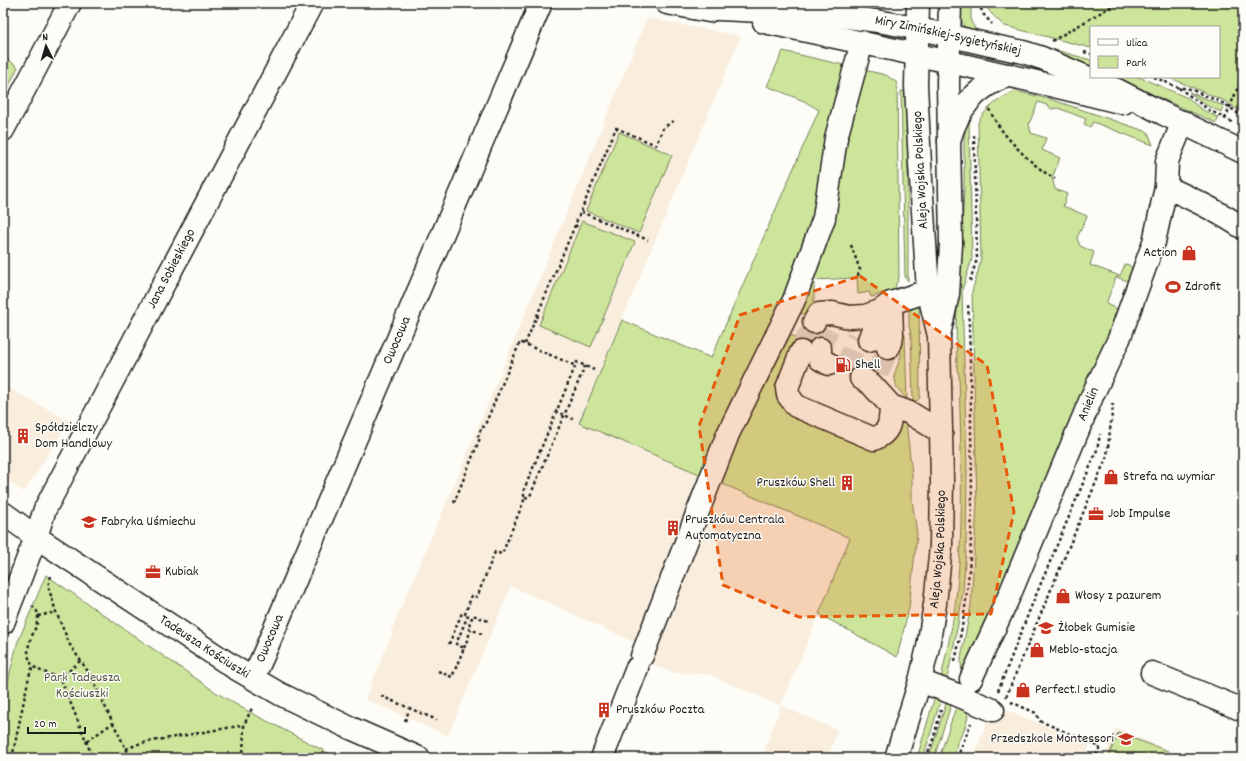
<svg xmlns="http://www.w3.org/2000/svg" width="1246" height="761" font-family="Dekko,sans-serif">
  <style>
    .built { fill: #f9eedd }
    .green { fill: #cde59b; stroke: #74805c }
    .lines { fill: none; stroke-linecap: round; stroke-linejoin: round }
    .minor-tunnel { stroke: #dbdad6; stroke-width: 22; stroke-dasharray: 22 11; stroke-linecap: butt }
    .minor-casing { stroke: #1c1c1c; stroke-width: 25 }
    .major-casing { stroke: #1c1c1c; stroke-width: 25 }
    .path { stroke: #1c1c1c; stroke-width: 2.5; stroke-dasharray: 3 3; stroke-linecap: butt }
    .minor { stroke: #fdfcf7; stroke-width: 22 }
    .major { stroke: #fdfcf7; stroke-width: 22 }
    .marked { fill: #e8590c; fill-opacity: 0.2; stroke: #e8590c; stroke-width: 3; stroke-dasharray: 8 5; stroke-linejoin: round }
    .labels { text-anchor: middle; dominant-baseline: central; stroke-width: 3; stroke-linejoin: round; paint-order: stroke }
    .street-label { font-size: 14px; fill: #1c1c1c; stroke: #fdfcf7 }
    .poi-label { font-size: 14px; fill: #1c1c1c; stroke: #fdfcf7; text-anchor: start }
    .park-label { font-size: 14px; fill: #515842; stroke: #fdfcf7 }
  </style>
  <rect width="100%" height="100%" fill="#fdfcf7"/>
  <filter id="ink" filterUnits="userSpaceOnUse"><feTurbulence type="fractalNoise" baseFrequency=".025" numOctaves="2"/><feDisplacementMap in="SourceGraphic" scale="8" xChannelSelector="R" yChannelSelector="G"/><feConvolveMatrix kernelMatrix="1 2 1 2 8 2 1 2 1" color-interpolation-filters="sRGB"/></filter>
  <g filter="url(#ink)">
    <path class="built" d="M647,18L741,36L579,422L850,538L781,706L838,730L827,758H761L781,706L708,674L674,673L651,664L656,652L511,586L448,736L365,699L392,634L391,631L460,471Z
      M3,385L69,421L24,492L3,477Z
      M995,705L1090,745L1085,758H972Z
      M1116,728L1187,758H1104Z"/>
    <path class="green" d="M844,3H881L878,16L835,6Z
      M960,3H971V22L975,28V31L966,29C960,21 960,13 960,3Z
      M984,3H1243V114L1227,102L1168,77H1219V27H1091V48L1005,26C997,20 989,12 984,3Z
      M988,33L1034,44L1091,60V69L986,34Z
      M783,51L886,75L897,83L899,278L896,284L895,291L871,297L869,292L858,294L857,278L814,280V302L810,316L799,313L789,334L797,338L792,352L783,387L872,445L899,424L906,422L912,474V500L917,534L909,608L897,657L819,614L850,538L579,423L622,320L711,358L819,110L804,101L767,86Z
      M3,56L18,67L4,96H3Z
      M1110,77H1139L1188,98L1201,109L1219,118L1216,123L1149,93Z
      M901,91H907V94H905V96L907,98L908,130L905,131V133L908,134V281L905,277Z
      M1015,91L1050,99L1148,132L1153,145L1093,122L1090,127L1084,124L1086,119L1058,108L1051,109L1049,106L1038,102L1029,124L1031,133L1046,138L1042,150L1060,158L1052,178L1055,189L1067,194L1063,206L1087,216L1077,238L1080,246L1094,252L1090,265L1120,276L1125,264L1129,265L1133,269L1130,282L1116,277L1106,304L1119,310L962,682L961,658L971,605L977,505L972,291L978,272L981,258L978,122C986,107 1001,98 1015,91Z
      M1189,92L1224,106L1221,112L1206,105Z
      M974,112L970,119L969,126L972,259L962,290L967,471L966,550L963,591L958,624L948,675L943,681L941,679C945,657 951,635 954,613C965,534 961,455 959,375L957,370L956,327L964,192V139L967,119Z
      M619,132L672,155L639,233L586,211Z
      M582,221L635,242L591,347L539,325Z
      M917,306L919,307L920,397L917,401L913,402L911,335L909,326V311Z
      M899,317L905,336L907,399L897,388L894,375L901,356Z
      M46,575L217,693L244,709L330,754L328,758H3V702L17,644Z
      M942,695L925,752L922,758H917L935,696Z
      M948,698L951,699V705L934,758L929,757Z
      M958,701C978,711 962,732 956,746L957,747L953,758H939Z
      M1118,733L1168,751L1165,758H1108Z"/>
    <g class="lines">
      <path class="minor-tunnel" d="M820,349L830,324
        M801,352L814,322
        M845,371L858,336
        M878,373L888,348"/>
      <g class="minor-casing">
        <g id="minor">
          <path d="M667,3L709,11"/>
          <path id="s1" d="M695,8C757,11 821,12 883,22C930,30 977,43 1023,52L1042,58L1117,90L1164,114L1243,152"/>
          <path d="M764,22C884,47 1004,73 1123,103"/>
          <path d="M3,130L70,3"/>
          <path d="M949,141C958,107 976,87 1009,75"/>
          <path d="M1166,187C1193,199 1218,211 1243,228"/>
          <path d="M814,322L819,314L832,313L849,317L865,316L880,311L891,303L928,291"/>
          <path d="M869,340L880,311"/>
          <path d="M888,348L892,336L891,303"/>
          <path d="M820,349V359L829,364"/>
          <path d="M801,352L787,388L788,395L796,406L874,439C891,432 890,422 891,406"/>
          <path d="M861,378L871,384L891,406L910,413L941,432"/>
          <path id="s2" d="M3,513L36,537L235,668L280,694L346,726L419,758"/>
          <path id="s3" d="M3,623L36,537L45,509L312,3"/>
          <path d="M642,656L728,434L794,300L824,218L836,138L862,42"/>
          <path d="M1152,673L1243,710"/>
          <path id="s4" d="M253,678L263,656L541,3"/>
          <path id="s5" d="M971,679L1010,594L1093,394L1119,339L1154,242L1166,187L1167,161L1183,122"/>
          <path d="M920,681L955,694L993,710"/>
          <path d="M602,758L637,668"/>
        </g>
      </g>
      <g class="major-casing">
        <g id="major">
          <path d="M940,331L948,294L951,244L948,84L950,3"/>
          <path id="s6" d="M896,758L920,681L928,647L935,604L941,546L942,480L939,336L928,291L920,164L916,85L918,3"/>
        </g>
      </g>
      <path class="path" d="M978,3L984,15L992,24
        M1106,3L1108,8
        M1052,41L1117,3
        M1084,52L1091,54
        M1154,77L1177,87L1190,89L1225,104L1235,111L1243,118
        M1179,88L1209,110L1234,123
        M989,109C1000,134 1031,165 1055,179
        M1225,119L1243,75
        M581,212L648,240
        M575,225L579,228
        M851,245L860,270L857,278
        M970,281L977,259L974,135
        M536,316L542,318
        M525,344L616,128L656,145L663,128L675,120
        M555,411L573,419
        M525,498L530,496L585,366
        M454,503L480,438L478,437L482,426L484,427L520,342L576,366
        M51,576L48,586L56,612L70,645L89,673L113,723L126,749L133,758
        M32,606C35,608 38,611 38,616C38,631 23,643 30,661C35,674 55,672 62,682L93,758
        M38,616L56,612
        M482,634L468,628L473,615L488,621
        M449,644L462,613L465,614L472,595L477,597L495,552L502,554L525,498L523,492L577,362L594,370
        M464,648L471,630
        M955,661C973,585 973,512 971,434C971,391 970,347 968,303
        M438,671L452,677L464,648L456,644L468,615L465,614
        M60,679L80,661
        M998,691L1031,607L1097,450L1100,434
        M381,696L437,720
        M1006,697L1107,456L1113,405L1111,404
        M1011,702L1036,713L1040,721L1100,747L1095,758
        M405,721L411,705
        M87,741L113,723
        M126,749L141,743L244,725
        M12,758L29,676L33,666
        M243,758L244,725L252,708
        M926,758L933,740L941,710
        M957,758L971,723"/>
      <use href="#minor" class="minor"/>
      <use href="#major" class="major"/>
    </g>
  </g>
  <path class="marked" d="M860,276L987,365L1014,512L991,614L799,617L723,585L699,426L740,315Z"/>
  <defs>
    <g id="shop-bare" transform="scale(1.2)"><path d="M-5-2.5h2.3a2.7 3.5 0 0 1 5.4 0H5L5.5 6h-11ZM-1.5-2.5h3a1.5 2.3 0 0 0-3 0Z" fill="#c8321e" stroke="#fdfcf7" stroke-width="2.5" paint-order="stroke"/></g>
    <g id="stadium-bare" transform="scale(1.2)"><path d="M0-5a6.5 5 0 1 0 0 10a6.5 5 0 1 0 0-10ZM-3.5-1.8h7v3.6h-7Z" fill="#c8321e" stroke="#fdfcf7" stroke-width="2.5" paint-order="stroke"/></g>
    <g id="fuel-bare" transform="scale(1.2)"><path d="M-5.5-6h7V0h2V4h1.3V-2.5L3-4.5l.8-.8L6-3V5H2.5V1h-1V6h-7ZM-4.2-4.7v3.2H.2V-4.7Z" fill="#c8321e" stroke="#fdfcf7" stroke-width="2.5" paint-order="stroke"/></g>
    <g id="building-bare" transform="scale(1.2)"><path d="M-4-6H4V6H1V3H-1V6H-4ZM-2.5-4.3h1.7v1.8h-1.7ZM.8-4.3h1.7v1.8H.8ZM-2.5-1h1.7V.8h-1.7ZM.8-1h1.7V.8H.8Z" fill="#c8321e" stroke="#fdfcf7" stroke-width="2.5" paint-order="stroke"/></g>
    <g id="office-bare" transform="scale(1.2)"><path d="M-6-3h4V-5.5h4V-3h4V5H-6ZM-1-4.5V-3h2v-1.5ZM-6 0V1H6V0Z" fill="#c8321e" stroke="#fdfcf7" stroke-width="2.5" paint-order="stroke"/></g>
    <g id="school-bare" transform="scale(1.2)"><path d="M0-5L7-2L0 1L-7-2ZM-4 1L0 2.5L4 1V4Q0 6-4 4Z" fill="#c8321e" stroke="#fdfcf7" stroke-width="2.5" paint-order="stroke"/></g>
  </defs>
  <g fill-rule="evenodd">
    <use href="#shop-bare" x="1189" y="253"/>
    <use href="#stadium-bare" x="1173" y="287"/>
    <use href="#fuel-bare" x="843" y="365"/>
    <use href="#building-bare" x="23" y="436"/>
    <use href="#shop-bare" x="1111" y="477"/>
    <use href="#building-bare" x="847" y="483"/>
    <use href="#office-bare" x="1096" y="514"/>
    <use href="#school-bare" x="89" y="522"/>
    <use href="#building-bare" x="673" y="528"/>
    <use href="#office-bare" x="153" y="572"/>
    <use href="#shop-bare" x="1063" y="596"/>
    <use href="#school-bare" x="1046" y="628"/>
    <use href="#shop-bare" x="1037" y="650"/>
    <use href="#shop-bare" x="1023" y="690"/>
    <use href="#building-bare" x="604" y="710"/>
    <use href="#school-bare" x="1126" y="739"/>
  </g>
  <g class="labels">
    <g class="street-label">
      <text stroke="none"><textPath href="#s1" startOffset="255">Miry Zimińskiej-Sygietyńskiej</textPath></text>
      <text transform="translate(921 170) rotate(-93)">Aleja Wojska Polskiego</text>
      <text stroke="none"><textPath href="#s3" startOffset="393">Jana Sobieskiego</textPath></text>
      <text stroke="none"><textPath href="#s4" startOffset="367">Owocowa</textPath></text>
      <text stroke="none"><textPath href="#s5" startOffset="299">Anielin</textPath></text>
      <text stroke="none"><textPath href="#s6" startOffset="214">Aleja Wojska Polskiego</textPath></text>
      <text stroke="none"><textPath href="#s4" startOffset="43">Owocowa</textPath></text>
      <text stroke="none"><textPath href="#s2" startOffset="242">Tadeusza Kościuszki</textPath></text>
    </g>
    <g class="poi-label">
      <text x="1177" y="253" text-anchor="end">Action</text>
      <text x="1185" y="287">Zdrofit</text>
      <text x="855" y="365">Shell</text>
      <text x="35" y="428">Spółdzielczy<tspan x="35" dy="16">Dom Handlowy</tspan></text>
      <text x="1123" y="477">Strefa na wymiar</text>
      <text x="835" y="483" text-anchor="end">Pruszków Shell</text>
      <text x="1108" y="514">Job Impulse</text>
      <text x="685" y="520">Pruszków Centrala<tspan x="685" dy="16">Automatyczna</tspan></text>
      <text x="101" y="522">Fabryka Uśmiechu</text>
      <text x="165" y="572">Kubiak</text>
      <text x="1075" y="596">Włosy z pazurem</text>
      <text x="1058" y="628">Żłobek Gumisie</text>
      <text x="1049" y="650">Meblo-stacja</text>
      <text x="1035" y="690">Perfect.1 studio</text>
      <text x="616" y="710">Pruszków Poczta</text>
      <text x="1114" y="739" text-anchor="end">Przedszkole Montessori</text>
    </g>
    <g class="park-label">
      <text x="82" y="678">Park Tadeusza<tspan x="82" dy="16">Kościuszki</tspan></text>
    </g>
  </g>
  <rect width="1246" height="761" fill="none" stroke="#fdfcf7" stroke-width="16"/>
  <rect x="8" y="8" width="1230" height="745" fill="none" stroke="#1c1c1c" stroke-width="1.5" filter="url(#ink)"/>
  <rect x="1090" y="26" width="130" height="52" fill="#fdfcf7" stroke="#a3a29f"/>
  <rect x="1098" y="39" width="20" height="6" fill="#fdfcf7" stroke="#a3a29f"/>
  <text x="1126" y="46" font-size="12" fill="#1c1c1c">Ulica</text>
  <rect x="1098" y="56" width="20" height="12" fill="#cde59b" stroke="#a3a29f"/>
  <text x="1126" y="66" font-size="12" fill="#1c1c1c">Park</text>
  <g transform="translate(46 46) rotate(355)" stroke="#fdfcf7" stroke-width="3" paint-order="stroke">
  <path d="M0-3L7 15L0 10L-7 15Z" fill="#1c1c1c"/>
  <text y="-6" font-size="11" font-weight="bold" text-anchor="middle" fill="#1c1c1c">N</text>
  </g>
  <path d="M28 727v6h57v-6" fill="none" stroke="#1c1c1c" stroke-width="2"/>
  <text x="34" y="727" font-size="12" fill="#1c1c1c" stroke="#fdfcf7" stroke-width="3" paint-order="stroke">20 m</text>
</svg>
